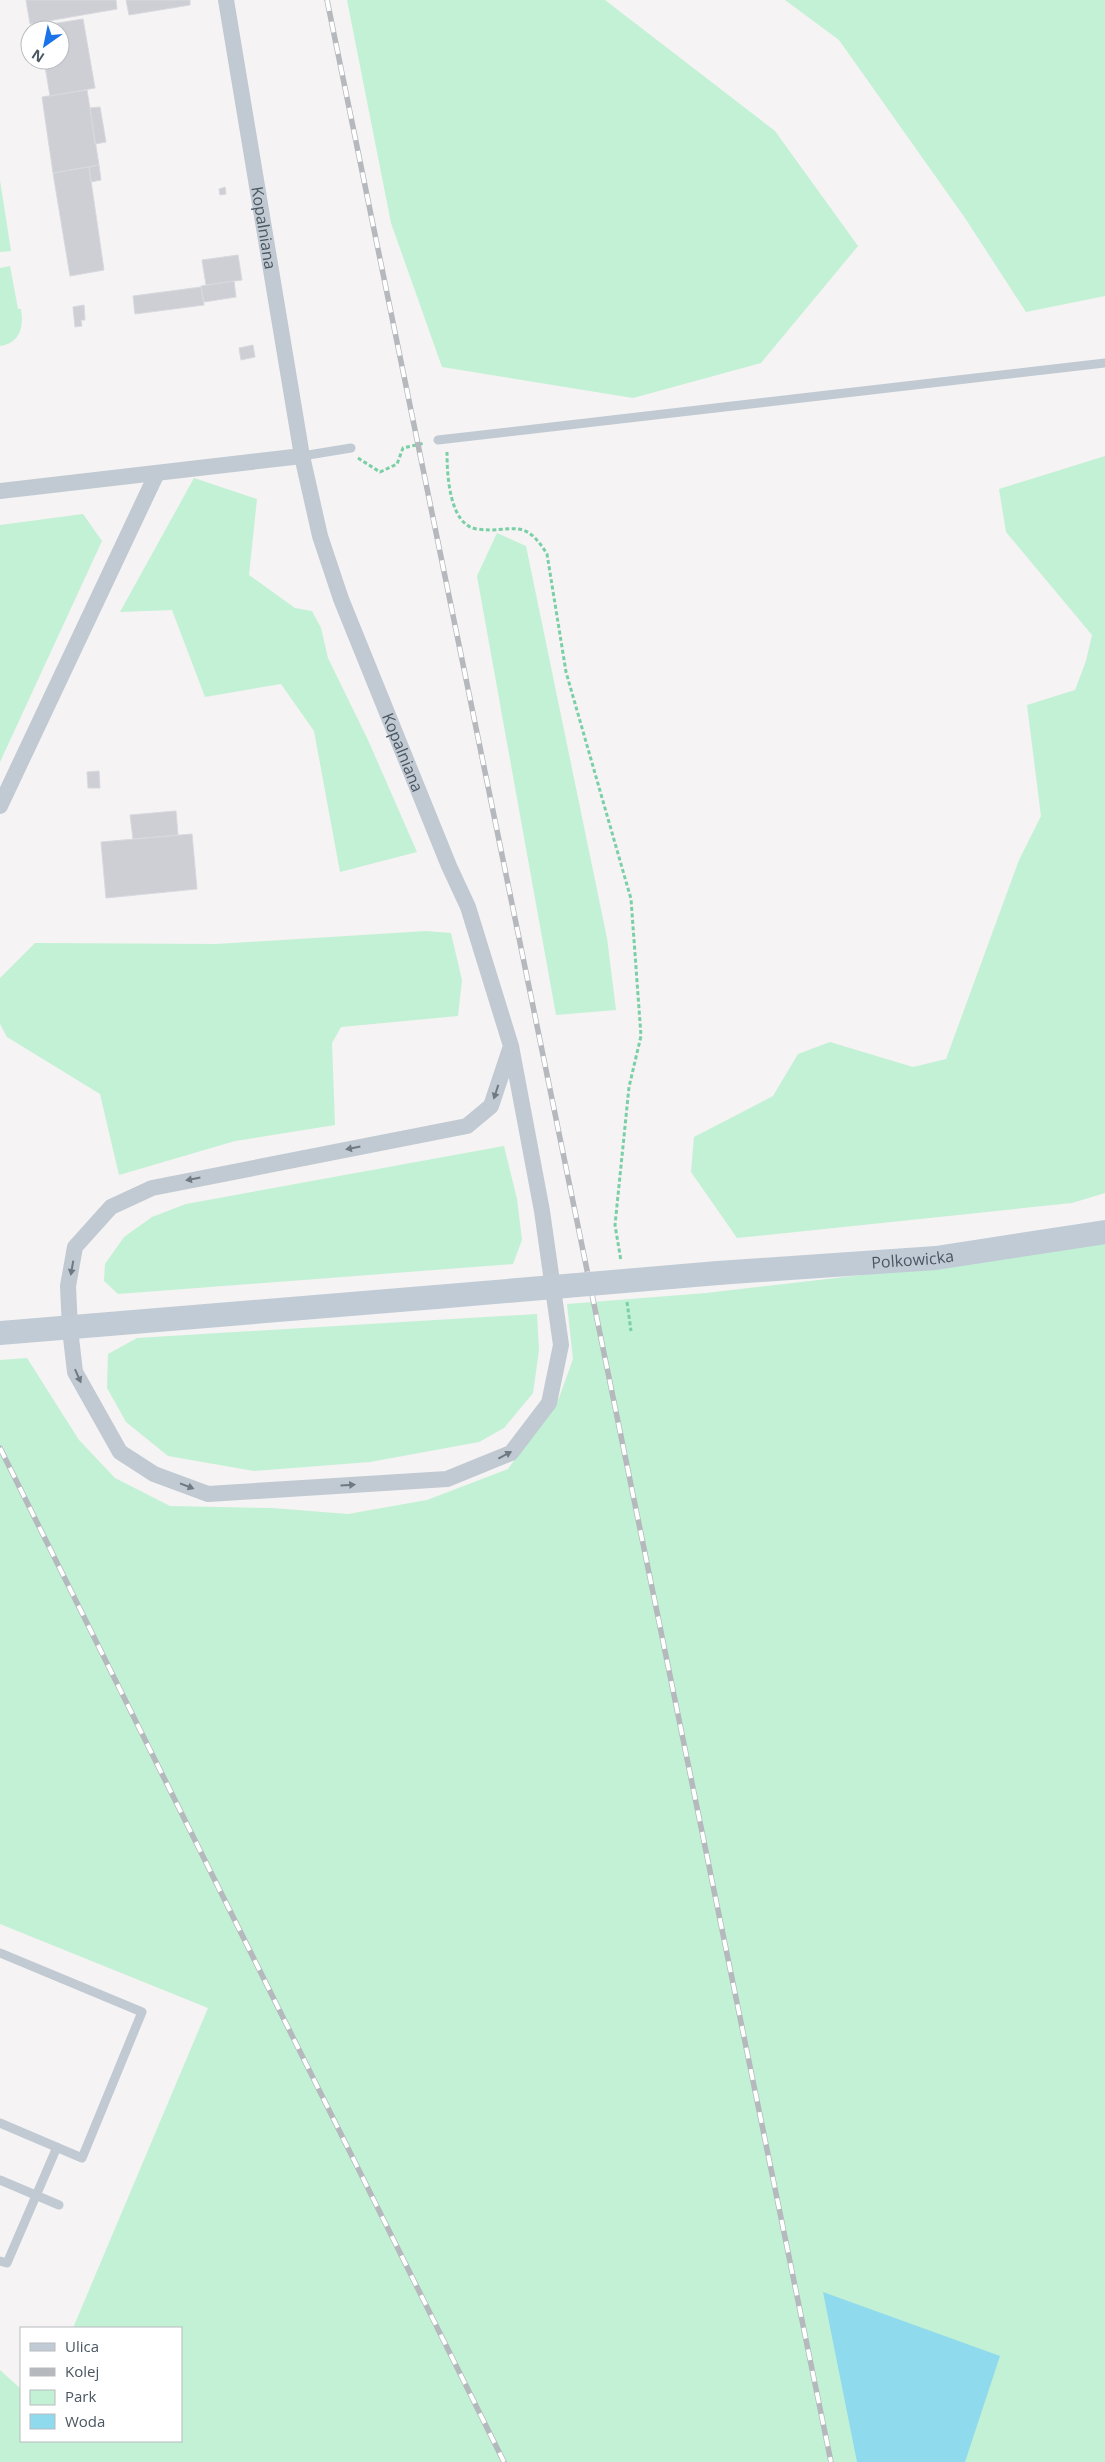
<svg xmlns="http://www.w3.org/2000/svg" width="1105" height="2462" font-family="'Open Sans',sans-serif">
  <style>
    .green { fill: #c3f1d5 }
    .water { fill: #90daee }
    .building { fill: #cdcfd5; stroke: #d7d9de }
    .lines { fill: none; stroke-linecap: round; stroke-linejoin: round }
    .path { stroke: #7ad0a6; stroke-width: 3; stroke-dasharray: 4 2.5; stroke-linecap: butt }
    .lane { stroke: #c1cad2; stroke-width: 9 }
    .street { stroke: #c1cad2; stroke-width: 16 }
    .secondary { stroke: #c1cbd6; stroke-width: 24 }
    .rail-casing { stroke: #b5b8bd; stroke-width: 5.5 }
    .rail { stroke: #fff; stroke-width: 4; stroke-dasharray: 11; stroke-linecap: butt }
    .secondary-bridge { stroke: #c1cbd6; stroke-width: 24 }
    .oneway { fill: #6e7983 }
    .labels { text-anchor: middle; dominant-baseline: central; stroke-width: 4.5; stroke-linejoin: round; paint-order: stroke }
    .street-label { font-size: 16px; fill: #4a5661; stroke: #fff }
  </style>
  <rect width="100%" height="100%" fill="#f5f3f3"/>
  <path class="green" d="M347,0H605L775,131L858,246L761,363L633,398L442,367L391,223Z
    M785,0H1105V296L1026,312L965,218L839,40Z
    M0,180L11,251L0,252Z
    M10,266L18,309H21C24,327 20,343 0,346V268Z
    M1105,456V1193L1072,1203L737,1238L691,1172L694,1137L773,1096L798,1054L830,1042L913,1067L946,1059L1019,860L1041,816L1027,705L1075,690L1086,661L1092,635L1006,532L999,489Z
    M194,478L257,499L249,575L295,608L312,611L321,628L328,658L368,740L417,852L340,872L314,731L281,684L205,697L172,610L120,612Z
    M83,514L102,541L0,762V525Z
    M497,533L526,546L607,938L616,1010L556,1015L477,576Z
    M426,931L451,933L462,980L458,1016L341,1027L332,1043L335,1125L235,1141L119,1175L100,1094L7,1037L0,1024V978L35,943L216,944Z
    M504,1146L517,1199L522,1240L513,1264L118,1294L104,1281L105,1264L124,1237L152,1217L186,1204Z
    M1105,1240V2462H0V2370L21,2389V2441H181V2328H73L208,2008L0,1924V1360L27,1358L79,1440L115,1478L170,1506L272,1508L348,1514L427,1500L508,1469L559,1398L573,1359L567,1304L706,1293L871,1274Z
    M537,1314L539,1350L533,1393L504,1428L479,1442L370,1462L254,1471L168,1456L126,1422L107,1388L108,1354L137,1338Z"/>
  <path class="water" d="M823,2292L1000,2356L965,2462H857Z"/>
  <path class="building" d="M26,0H116L117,9L30,24Z
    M126,0H190V5L129,15Z
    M83,19L95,88L50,96L44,60H60V30H40L39,26Z
    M87,90L99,165L53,173L42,97Z
    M100,107L106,142L95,144L90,108Z
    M99,165L101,180L91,182L89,167Z
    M89,167L104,270L70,276L53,173Z
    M225,187L226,194L220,195L219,189Z
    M238,255L242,280L206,285L202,260Z
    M234,281L236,297L204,302L201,286Z
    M201,287L204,305L135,314L133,296Z
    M84,305L85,320H81L82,326L75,327L73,307Z
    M253,345L255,357L241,360L239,348Z
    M99,771L100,788H88L87,772Z
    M176,811L178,835L133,839L130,815Z
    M192,834L197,889L106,898L101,842Z"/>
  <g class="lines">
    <path class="path" d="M447,452C447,474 449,525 477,529C512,534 523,515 547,554L566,672L631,899L641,1036L629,1087L615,1225L621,1261
      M358,458L380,472L397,464L403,448L425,443
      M627,1302L631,1331"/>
    <path class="lane" d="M438,440L1105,363
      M302,456L351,448
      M0,1953L142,2012L82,2158L0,2123
      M0,2180L59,2205
      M0,2261L7,2263L57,2147"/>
    <g class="street">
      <path id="s1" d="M226,0L302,456L320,536L341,599L449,866L468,907L511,1046L542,1211L561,1345L549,1403L511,1453L447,1479L208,1494L154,1474L120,1452L75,1372L70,1329L68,1286L75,1247L111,1207L152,1188L467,1126L491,1106L511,1046"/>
      <path d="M0,491L302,456"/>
      <path d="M0,806L157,473"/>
    </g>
    <g class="secondary">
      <path id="s2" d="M718,1273L936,1258L1105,1232"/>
      <path d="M0,1333L436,1297"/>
    </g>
    <g class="rail-casing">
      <path id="rail" d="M327,0L831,2462
        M0,1448L504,2462"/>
    </g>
    <use href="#rail" class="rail"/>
    <path class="secondary-bridge" d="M436,1297L718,1273"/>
  </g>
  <defs><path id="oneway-solid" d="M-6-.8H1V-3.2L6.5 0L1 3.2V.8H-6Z" transform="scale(1.25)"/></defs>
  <g class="oneway">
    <use href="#oneway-solid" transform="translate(496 1092) rotate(108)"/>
    <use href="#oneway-solid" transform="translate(353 1148) rotate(169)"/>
    <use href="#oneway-solid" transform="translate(193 1179) rotate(169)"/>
    <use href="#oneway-solid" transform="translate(72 1268) rotate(100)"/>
    <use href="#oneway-solid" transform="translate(78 1376) rotate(66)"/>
    <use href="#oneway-solid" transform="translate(505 1455) rotate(-28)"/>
    <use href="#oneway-solid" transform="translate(348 1485) rotate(-4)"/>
    <use href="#oneway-solid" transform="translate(187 1486) rotate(21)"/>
  </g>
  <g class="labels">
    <g class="street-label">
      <text stroke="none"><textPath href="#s1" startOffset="231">Kopalniana</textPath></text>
      <text stroke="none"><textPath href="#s1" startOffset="776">Kopalniana</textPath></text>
      <text stroke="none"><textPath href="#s2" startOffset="195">Polkowicka</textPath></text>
    </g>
  </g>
  <rect x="20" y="2327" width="162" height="115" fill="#ffffff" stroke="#b7bbc0"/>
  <rect x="30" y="2343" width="25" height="8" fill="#c1cbd6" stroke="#b7bbc0"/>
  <text x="65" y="2352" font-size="15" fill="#4a5661">Ulica</text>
  <rect x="30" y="2368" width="25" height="8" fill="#b5b8bd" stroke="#b7bbc0"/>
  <text x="65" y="2377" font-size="15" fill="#4a5661">Kolej</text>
  <rect x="30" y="2390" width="25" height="15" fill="#c3f1d5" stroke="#b7bbc0"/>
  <text x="65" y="2402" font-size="15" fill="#4a5661">Park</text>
  <rect x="30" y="2414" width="25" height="15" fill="#90daee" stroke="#b7bbc0"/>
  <text x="65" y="2427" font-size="15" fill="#4a5661">Woda</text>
  <g transform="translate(45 45) rotate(213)"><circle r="24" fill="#ffffff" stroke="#b7bbc0"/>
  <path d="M0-4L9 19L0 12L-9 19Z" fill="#1a73e8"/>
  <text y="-8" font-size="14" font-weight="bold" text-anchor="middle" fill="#4a5661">N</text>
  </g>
</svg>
